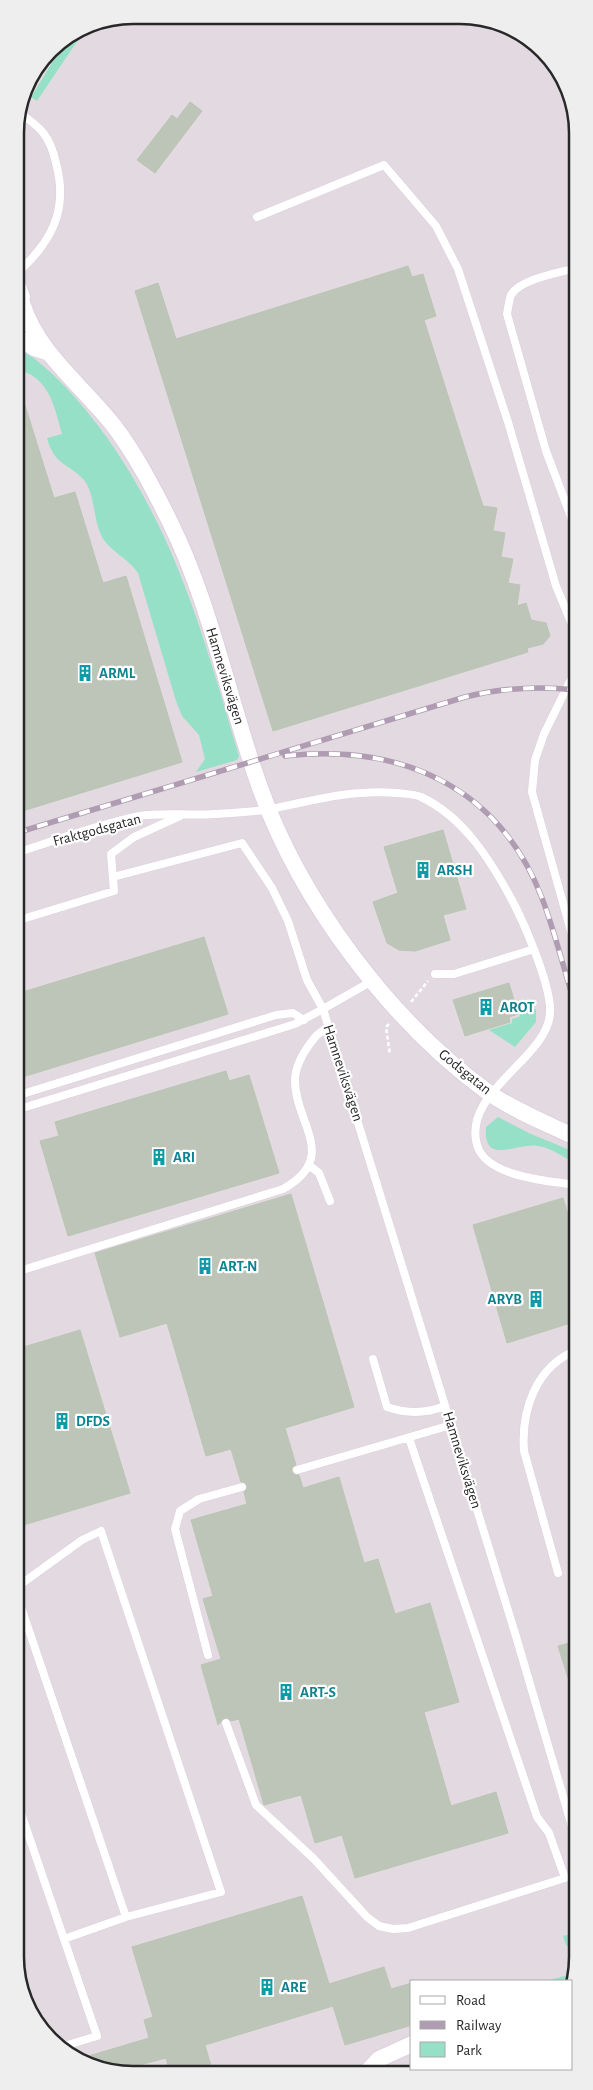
<svg xmlns="http://www.w3.org/2000/svg" width="593" height="2090" font-family="'Alegreya Sans',sans-serif">
  <style>
    .industrial { fill: #e2dae0 }
    .green { fill: #96e0c7 }
    .building { fill: #bdc5b9; stroke: #bac5b3 }
    .lines { fill: none; stroke-linecap: round; stroke-linejoin: round }
    .service-casing { stroke: #ddcfe1; stroke-width: 9 }
    .minor-casing { stroke: #ddcfe1; stroke-width: 18 }
    .path { stroke: #fff; stroke-width: 2.5; stroke-dasharray: 4 2.5; stroke-linecap: butt }
    .service { stroke: #fff; stroke-width: 8 }
    .minor { stroke: #fff; stroke-width: 16 }
    .rail-casing { stroke: #af9cb2; stroke-width: 5.5 }
    .rail { stroke: #fff; stroke-width: 4; stroke-dasharray: 11; stroke-linecap: butt }
    .labels { text-anchor: middle; dominant-baseline: central; stroke-width: 4.5; stroke-linejoin: round; paint-order: stroke }
    .culture-label { font-size: 15px; font-weight: bold; fill: #0d838f; stroke: #fff; text-anchor: start }
    .street-label { font-size: 15px; fill: #282828; stroke: #fff }
    .rim { fill: none; stroke: #282828; stroke-width: 2.5 }
  </style>
  <rect width="100%" height="100%" fill="#e0ead9"/>
  <path class="industrial" d="M133,15L483,17L544,50L576,110L578,1965L572,1991V1981H412V2069H494L483,2073H110L49,2040L17,1980L15,125L24,87L50,49L67,38L31,96L37,101L76,43L93,23Z"/>
  <path class="green" d="M93,23L76,43L37,101L31,97L67,38Z
    M15,345C54,370 81,402 108,439C178,539 205,641 239,756L237,760L196,772L205,759L199,735L182,716L176,701L138,573C128,558 109,551 101,535C93,518 95,494 84,480C68,462 55,467 47,438L62,434C54,405 49,376 15,369Z
    M536,1009V1022L515,1047L489,1030L512,1023V1019L519,1017L521,1013Z
    M498,1117L531,1134L577,1153V1165C565,1158 552,1148 538,1146C517,1142 483,1167 486,1127Z
    M578,1932V1965L574,1979L570,1981H546L575,1973L568,1951L570,1948L566,1945L563,1936Z"/>
  <path class="building" d="M190,102L202,111L155,173L137,160L172,115L177,119Z
    M408,266L412,277L423,274L436,316L424,320L483,506L497,508L493,531L505,533L501,557L513,559L508,583L520,585L517,606L526,603L531,620L546,623L550,636L543,644L527,648L528,652L273,731L135,291L158,283L176,339Z
    M16,383H18L54,498L75,492L103,583L126,576L182,762L16,813Z
    M443,830L466,909L443,915L450,940L415,951L399,950L387,943L373,902L398,893L384,847Z
    M204,937L228,1014L16,1079V994Z
    M509,983L518,1014L509,1017L510,1022L465,1036L453,1000Z
    M226,1071L229,1081L249,1075L279,1173L68,1236L40,1141L59,1136L55,1122Z
    M291,1194L354,1407L285,1428L296,1465L292,1468V1472L299,1475L303,1488L339,1477L364,1563L378,1559L395,1614L430,1603L459,1702L424,1712L451,1806L496,1792L508,1833L355,1878L342,1835L315,1843L301,1795L264,1805L239,1719L231,1721L225,1718L218,1725L201,1665L221,1659L203,1599L213,1596L191,1520L247,1504L244,1492L247,1486L241,1482L231,1449L206,1456L167,1323L120,1337L95,1253Z
    M563,1198L572,1228L577,1226V1321L507,1343L473,1225Z
    M80,1330L130,1493L17,1527V1349Z
    M577,1641V1700H575L558,1646Z
    M302,1896L329,1984L384,1967L391,1989L412,1983V2025L345,2045L333,2006L205,2045L213,2073H170L166,2058L110,2073L82,2058L149,2038L144,2020L153,2017L132,1947Z"/>
  <g class="lines">
    <g class="service-casing">
      <path id="service" d="M257,217L384,165L436,226L458,269L508,422L556,586L576,634
        M576,268C559,273 520,279 511,295C509,300 508,309 507,314L546,451L576,530
        M15,275C51,243 69,211 56,163C50,136 41,127 18,112
        M576,669L544,734L535,760L532,792L577,953
        M16,853C56,840 97,825 139,816C163,812 190,816 214,814C233,813 253,812 271,809C313,800 354,789 397,793C405,794 414,794 421,797C464,817 491,861 513,902C525,925 552,988 550,1013C548,1058 462,1092 477,1145C486,1177 548,1181 577,1185
        M16,921L114,891L111,854L134,837L180,816
        M435,974H454L534,949
        M372,981L323,1009L515,1633L578,1847
        M16,1096L276,1015L293,1013L304,1020
        M16,1110L279,1029L295,1024L323,1009L307,980L288,921L272,888L242,843L113,877
        M310,1166L319,1173L330,1201
        M16,1272L283,1189C340,1157 295,1124 295,1080C295,1070 301,1056 307,1048C314,1038 318,1032 329,1027
        M373,1359L387,1407C407,1414 425,1414 445,1406
        M297,1470L451,1425
        M558,1573L524,1451C521,1410 536,1366 577,1350
        M17,1587L82,1540L101,1531L221,1892L126,1917
        M17,1595L126,1917L64,1939
        M208,1655L175,1529L180,1511L199,1499L242,1487
        M226,1723L256,1805L314,1859L367,1917L379,1926L393,1929L408,1928L565,1878L549,1833L537,1817L409,1438
        M17,1801L97,2036L61,2047"/>
    </g>
    <g class="minor-casing">
      <path id="minor" d="M15,279L22,297L19,312
        M22,303C38,354 82,385 114,426C136,455 153,488 169,520C211,604 228,698 259,785C300,901 390,1021 489,1093C515,1111 548,1124 577,1138
        M15,335L34,348L47,352
        M366,2073L379,2059L412,2044"/>
    </g>
    <path class="path" d="M411,1002L428,981
      M389,1024L386,1027L390,1055"/>
    <use href="#service" class="service"/>
    <use href="#minor" class="minor"/>
    <g class="rail-casing">
      <path id="rail" d="M285,756C400,743 499,786 542,898C556,935 565,974 577,1011
        M16,833L465,697C501,688 539,686 576,690"/>
    </g>
    <use href="#rail" class="rail"/>
  </g>
  <defs>
    <g id="building-bare" transform="scale(1.35)"><path d="M-4-6H4V6H1V3H-1V6H-4ZM-2.5-4.3h1.7v1.8h-1.7ZM.8-4.3h1.7v1.8H.8ZM-2.5-1h1.7V.8h-1.7ZM.8-1h1.7V.8H.8Z" fill="#0f9aa8" stroke="#fff" stroke-width="2.5" paint-order="stroke"/></g>
  </defs>
  <g fill-rule="evenodd">
    <use href="#building-bare" x="85" y="673"/>
    <use href="#building-bare" x="423" y="870"/>
    <use href="#building-bare" x="486" y="1007"/>
    <use href="#building-bare" x="159" y="1157"/>
    <use href="#building-bare" x="205" y="1266"/>
    <use href="#building-bare" x="536" y="1299"/>
    <use href="#building-bare" x="62" y="1421"/>
    <use href="#building-bare" x="286" y="1692"/>
    <use href="#building-bare" x="267" y="1987"/>
  </g>
  <g class="labels">
    <g class="culture-label">
      <text x="99" y="673">ARML</text>
      <text x="437" y="870">ARSH</text>
      <text x="500" y="1007">AROT</text>
      <text x="173" y="1157">ARI</text>
      <text x="219" y="1266">ART-N</text>
      <text x="522" y="1299" text-anchor="end">ARYB</text>
      <text x="76" y="1421">DFDS</text>
      <text x="300" y="1692">ART-S</text>
      <text x="281" y="1987">ARE</text>
    </g>
    <g class="street-label">
      <text transform="translate(225 676) rotate(73)">Hamneviksvägen</text>
      <text transform="translate(97 830) rotate(-15)">Fraktgodsgatan</text>
      <text transform="translate(465 1072) rotate(39)">Godsgatan</text>
      <text transform="translate(343 1073) rotate(72)">Hamneviksvägen</text>
      <text transform="translate(462 1460) rotate(73)">Hamneviksvägen</text>
    </g>
  </g>
  <path d="M0 0H593V2090H0ZM133 24H460A109 109 0 0 1 569 133V1957A109 109 0 0 1 460 2066H133A109 109 0 0 1 24 1957V133A109 109 0 0 1 133 24Z" fill="#eee" fill-rule="evenodd"/>
  <path class="rim" d="M133 24H460A109 109 0 0 1 569 133V1957A109 109 0 0 1 460 2066H133A109 109 0 0 1 24 1957V133A109 109 0 0 1 133 24Z"/>
  <rect x="410" y="1980" width="162" height="90" fill="#ffffff" stroke="#a9a9a9"/>
  <rect x="420" y="1996" width="25" height="8" fill="#ffffff" stroke="#a9a9a9"/>
  <text x="456" y="2005" font-size="15" fill="#282828">Road</text>
  <rect x="420" y="2021" width="25" height="8" fill="#af9cb2" stroke="#a9a9a9"/>
  <text x="456" y="2030" font-size="15" fill="#282828">Railway</text>
  <rect x="420" y="2042" width="25" height="15" fill="#96e0c7" stroke="#a9a9a9"/>
  <text x="456" y="2055" font-size="15" fill="#282828">Park</text>
</svg>
